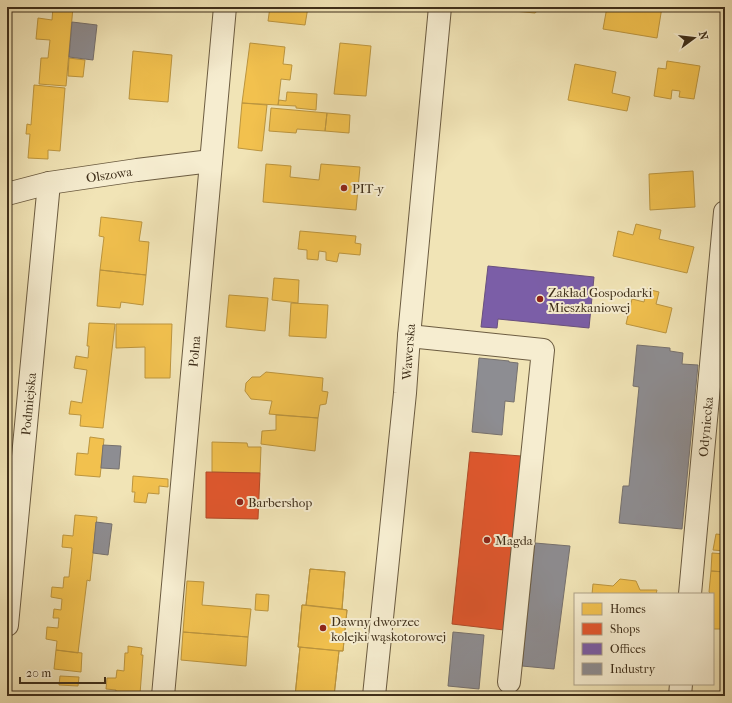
<svg xmlns="http://www.w3.org/2000/svg" width="732" height="703" font-family="'IM FELL French Canon',serif">
  <style>
    .homes { fill: #f2c14e; stroke: #bc953e }
    .shops { fill: #e4572e; stroke: #b24b28 }
    .offices { fill: #7b5ea7; stroke: #69507d }
    .industry { fill: #8d8d92; stroke: #76716e }
    .lines { fill: none; stroke-linecap: round; stroke-linejoin: round }
    .minor-casing { stroke: #6c5c41; stroke-width: 24 }
    .minor { stroke: #f6edd0; stroke-width: 22 }
    .poi-dot { fill: #8f2418; stroke: #f6edd0; stroke-width: 1.5 }
    .labels { text-anchor: middle; dominant-baseline: central; stroke-width: 4; stroke-linejoin: round; paint-order: stroke }
    .street-label { font-size: 13px; fill: #3f2f1a; stroke: #f6edd0 }
    .poi-label { font-size: 13px; fill: #3f2f1a; stroke: #f6edd0; text-anchor: start }
  </style>
  <rect width="100%" height="100%" fill="#f1e4b6"/>
  <filter id="stains"><feTurbulence type="fractalNoise" baseFrequency=".005" numOctaves="4"/><feColorMatrix values="0 0 0 0 .2 0 0 0 0 .09 0 0 0 0 .02 0 0 0 .5 -.17"/></filter>
  <radialGradient id="worn" r=".72"><stop offset=".6" stop-color="#630" stop-opacity="0"/><stop offset="1" stop-color="#630" stop-opacity=".3"/></radialGradient>
  <path class="homes" d="M53,7H73L66,86L39,84L41,58H48L50,40L36,39L38,18L52,20Z
    M270,7H308L305,25L268,21Z
    M504,7H542L535,13L503,10Z
    M607,7H662L657,38L603,29Z
    M250,43L285,47L283,64L292,65L290,80L281,79L278,105L242,103Z
    M340,43L371,46L366,96L334,94Z
    M133,51L172,55L168,102L129,99Z
    M69,58L85,60L83,77L68,76Z
    M667,61L700,66L694,99L679,97L680,91L672,90L671,99L654,96L658,68L666,69Z
    M575,64L616,72L612,93L630,97L627,111L568,100Z
    M34,85L65,88L60,151L48,150V159L28,158L30,134H26L27,124L31,125Z
    M287,92L317,94L316,110L296,108V106L278,105L279,100L286,101Z
    M242,103L267,105L262,151L238,148Z
    M271,108L327,113L325,131L297,129L296,133L269,131Z
    M327,113L350,115L349,133L325,131Z
    M266,164L291,166L290,177L319,180L321,164L360,167L356,210L263,202Z
    M693,171L695,207L650,210L649,174Z
    M101,217L142,222L139,241L149,242L146,275L100,270L104,237L99,236Z
    M636,224L661,230L659,239L694,247L687,273L613,256L618,231L633,235Z
    M300,231L356,236L355,243L361,244L360,255L339,253L337,262L326,260V252L319,251L318,260L307,259V250L298,249Z
    M100,270L146,275L143,305L121,302L120,308L97,306Z
    M274,278L299,280L298,303L272,300Z
    M7,280H10L8,298H10L9,310H7Z
    M647,289L659,292L656,304L672,308L666,333L626,324L632,299L644,302Z
    M229,295L268,298L265,331L226,327Z
    M291,303L328,305L326,338L289,336Z
    M89,323L115,324L103,428L80,426L81,415L69,414L71,401L82,403L87,370L74,368L76,356L88,358L89,346H87Z
    M116,324H172L170,378H145V347L116,348Z
    M266,372L323,378L322,391L328,392L326,404L320,405L318,418L269,414L272,401L251,399L245,391L246,383L252,377H260Z
    M276,415L318,418L315,451L261,444L262,431L276,430Z
    M90,437L104,439L100,477L75,475L77,453L88,454Z
    M212,442L247,443L248,447H261L260,473L212,472Z
    M7,461L11,462L9,481H7Z
    M133,476L168,479V487L159,486V494L148,493L146,503L134,502L135,492H132Z
    M75,515L97,517L90,581L87,580L78,653L56,650L57,641L46,639L47,627L58,628L59,618H53L54,609L61,610L62,599L51,597L52,587L63,588L64,577H69L72,548L62,547L63,535L73,536Z
    M716,534L725,535V551L713,550Z
    M712,553L725,554V572L711,571Z
    M310,569L345,572L342,609L306,605Z
    M310,569L345,572L342,609L347,610L343,651H339L334,696H295L300,647H298L302,605H306Z
    M711,571L725,572V629H713V594H711L709,592Z
    M620,579L636,581L640,590H657L656,594H592L593,584L613,586Z
    M187,581L204,582L202,605L251,609L248,637L183,632Z
    M256,594L269,595L268,611L255,610Z
    M302,605L347,610L343,651L298,647Z
    M183,632L248,637L246,666L181,660Z
    M128,646L142,648L141,655H143L140,694L116,692V690L106,689L107,678H116L117,670L124,671L125,653H128Z
    M300,647L339,651L334,696H295Z
    M56,650L82,653L81,672L54,669Z
    M60,676L79,677L78,686L59,685Z"/>
  <path class="shops" d="M470,452L521,456L504,630L452,624Z
    M206,472L260,473L258,519L206,518Z
    M725,667V696H723Z"/>
  <path class="offices" d="M488,266L594,277L589,328L498,319L497,328L481,327Z"/>
  <path class="industry" d="M72,22L97,25L93,60L69,57Z
    M637,345L670,348V351L683,353L682,364L698,365L682,529L619,523L623,486H629L639,387L633,386Z
    M479,358L509,361V362L518,363L514,402L505,401L502,435L472,432Z
    M103,445L121,446L119,469L101,468Z
    M96,522L112,524L108,555L93,553Z
    M535,543L570,546L554,669L522,666Z
    M453,632L484,635L479,689L448,686Z"/>
  <g class="lines">
    <g class="minor-casing">
      <g id="minor">
        <path id="s1" d="M7,194L49,183L137,170L211,161"/>
        <path d="M409,336L543,350L509,682"/>
        <path id="s2" d="M690,594L725,212"/>
        <path id="s3" d="M7,625L49,183"/>
        <path id="s4" d="M163,696L225,7"/>
        <path id="s5" d="M374,696L405,393L409,336L440,7"/>
        <path d="M680,696L681,684"/>
      </g>
    </g>
    <use href="#minor" class="minor"/>
  </g>
  <g class="poi-dot">
    <circle cx="344" cy="188" r="4"/>
    <circle cx="540" cy="299" r="4"/>
    <circle cx="240" cy="502" r="4"/>
    <circle cx="487" cy="540" r="4"/>
    <circle cx="323" cy="628" r="4"/>
  </g>
  <g class="labels">
    <g class="street-label">
      <text stroke="none"><textPath href="#s1" startOffset="104">Olszowa</textPath></text>
      <text stroke="none"><textPath href="#s4" startOffset="346">Polna</textPath></text>
      <text stroke="none"><textPath href="#s5" startOffset="346">Wawerska</textPath></text>
      <text stroke="none"><textPath href="#s3" startOffset="222">Podmiejska</textPath></text>
      <text stroke="none"><textPath href="#s2" startOffset="168">Odyniecka</textPath></text>
    </g>
    <g class="poi-label">
      <text x="352" y="188">PIT-y</text>
      <text x="548" y="292">Zakład Gospodarki<tspan x="548" dy="15">Mieszkaniowej</tspan></text>
      <text x="248" y="502">Barbershop</text>
      <text x="495" y="540">Magda</text>
      <text x="331" y="621">Dawny dworzec<tspan x="331" dy="15">kolejki wąskotorowej</tspan></text>
    </g>
  </g>
  <rect width="732" height="703" fill="none" stroke="#f1e4b6" stroke-width="24"/>
  <rect x="8" y="8" width="716" height="687" fill="none" stroke="#3f2f1a" stroke-width="2"/>
  <rect x="12" y="12" width="708" height="679" fill="none" stroke="#3f2f1a"/>
  <rect x="574" y="593" width="140" height="92" fill="#f6edd0" stroke="#ada187"/>
  <rect x="582" y="603" width="20" height="12" fill="#f2c14e" stroke="#ada187"/>
  <text x="610" y="613" font-size="12" fill="#3f2f1a">Homes</text>
  <rect x="582" y="623" width="20" height="12" fill="#e4572e" stroke="#ada187"/>
  <text x="610" y="633" font-size="12" fill="#3f2f1a">Shops</text>
  <rect x="582" y="643" width="20" height="12" fill="#7b5ea7" stroke="#ada187"/>
  <text x="610" y="653" font-size="12" fill="#3f2f1a">Offices</text>
  <rect x="582" y="663" width="20" height="12" fill="#8d8d92" stroke="#ada187"/>
  <text x="610" y="673" font-size="12" fill="#3f2f1a">Industry</text>
  <g transform="translate(694 38) rotate(75)" stroke="#f6edd0" stroke-width="3" paint-order="stroke">
  <path d="M0-3L7 15L0 10L-7 15Z" fill="#3f2f1a"/>
  <text y="-6" font-size="11" font-weight="bold" text-anchor="middle" fill="#3f2f1a">N</text>
  </g>
  <path d="M20 677v6h85v-6" fill="none" stroke="#3f2f1a" stroke-width="2"/>
  <text x="26" y="677" font-size="12" fill="#3f2f1a" stroke="#f6edd0" stroke-width="3" paint-order="stroke">20 m</text>
  <rect width="100%" height="100%" filter="url(#stains)"/>
  <rect width="100%" height="100%" fill="url(#worn)"/>
</svg>
